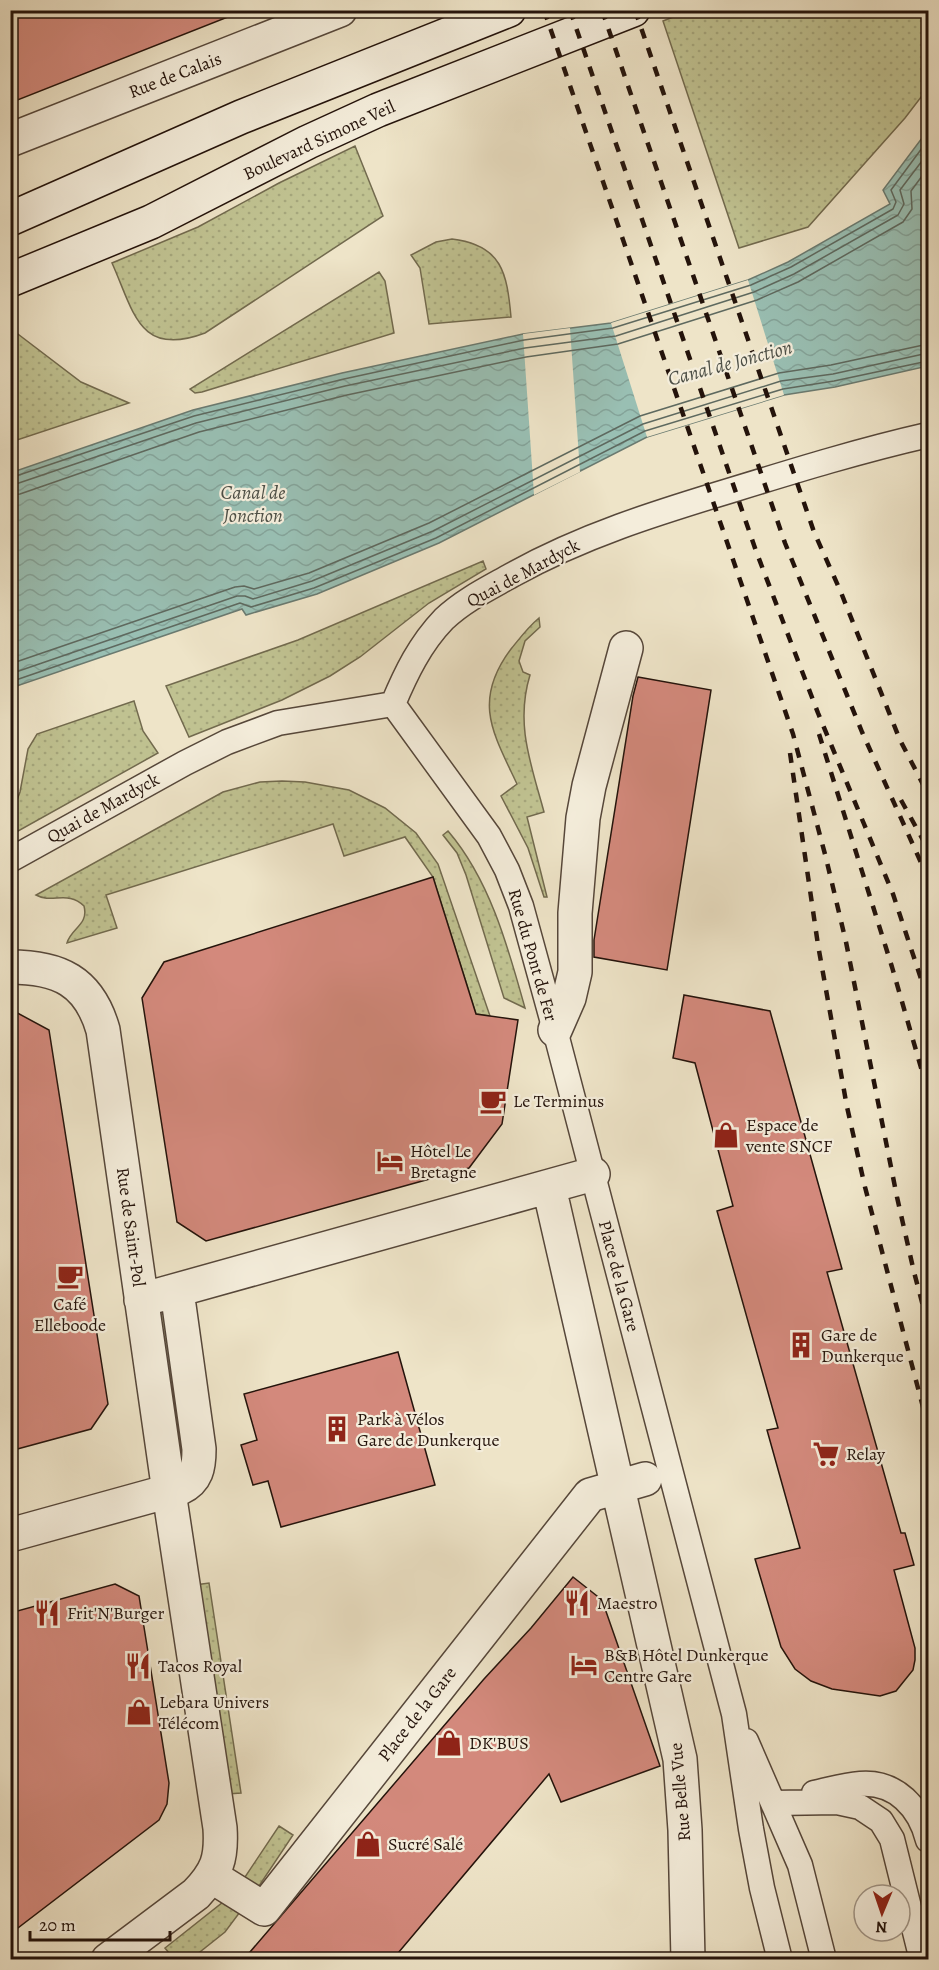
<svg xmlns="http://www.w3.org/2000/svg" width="939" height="1970" font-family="Alegreya,serif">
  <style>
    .grass { fill: url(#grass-dots); stroke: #726a4e; stroke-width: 1.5 }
    .water { fill: url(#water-waves); stroke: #6a7a70; stroke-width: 1.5 }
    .pier { fill: #eee4c8 }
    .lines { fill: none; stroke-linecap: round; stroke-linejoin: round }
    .shore { stroke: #5e695f; stroke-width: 1.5 }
    .building { fill: #d3897c; stroke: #24130b; stroke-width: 1.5 }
    .lane-casing { stroke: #56473a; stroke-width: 27 }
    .street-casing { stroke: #56473a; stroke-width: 36 }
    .secondary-casing { stroke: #24130b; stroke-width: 36 }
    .lane { stroke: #f4eddb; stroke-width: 24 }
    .street { stroke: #f4eddb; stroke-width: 33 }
    .secondary { stroke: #f4eddb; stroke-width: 33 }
    .rail { stroke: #24130b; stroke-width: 4.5; stroke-dasharray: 10 10; stroke-linecap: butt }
    .labels { text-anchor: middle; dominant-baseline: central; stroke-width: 4.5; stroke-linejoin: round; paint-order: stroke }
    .street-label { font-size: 18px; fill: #24130b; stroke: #f4eddb }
    .poi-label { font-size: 18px; fill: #24130b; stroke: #f4eddb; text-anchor: start }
    .water-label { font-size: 20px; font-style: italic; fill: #4d4f46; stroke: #f4eddb }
  </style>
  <defs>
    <pattern id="grass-dots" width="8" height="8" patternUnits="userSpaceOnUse" patternTransform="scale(1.5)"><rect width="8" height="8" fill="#c0c291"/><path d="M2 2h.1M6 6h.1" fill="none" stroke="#a5a67c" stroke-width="1.8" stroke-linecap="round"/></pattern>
    <pattern id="water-waves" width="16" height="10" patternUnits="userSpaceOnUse" patternTransform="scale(1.5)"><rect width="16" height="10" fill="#99bfb3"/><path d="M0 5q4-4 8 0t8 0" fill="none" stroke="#84a399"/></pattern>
  </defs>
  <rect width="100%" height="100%" fill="#eee4c8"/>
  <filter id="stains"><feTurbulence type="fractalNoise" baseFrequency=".00333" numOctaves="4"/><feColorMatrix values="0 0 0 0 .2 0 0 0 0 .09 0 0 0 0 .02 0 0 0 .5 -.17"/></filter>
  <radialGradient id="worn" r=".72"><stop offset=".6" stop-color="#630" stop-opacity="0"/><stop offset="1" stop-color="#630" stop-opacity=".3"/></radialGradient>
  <path class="grass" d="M691,10L928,11V88L905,118L808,227L739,248L663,21Z
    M355,146L383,216L205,333C139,358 134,312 112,263L198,227L279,183Z
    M452,239C502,245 507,273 511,317L429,324L420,268L411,255L436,242Z
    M379,272L385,281L394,333L202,392L195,393L190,389Z
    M10,328L81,382L129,403L11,442Z
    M483,561L486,569L429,603L360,657L330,676L282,700L189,737L166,686L298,640Z
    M539,618L540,627L525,641L519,661L523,672L530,675C515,724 531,764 544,812L527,817L547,897H544L528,848L501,796L517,784C493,733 472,701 511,649C520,638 528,627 539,618Z
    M134,701L143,731L158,753L11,835V816L20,792L28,749L37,734Z
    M282,781L305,782L349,790L385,808L416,833L438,864L490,1016L476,1014L433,877L405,837L344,856L333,824L106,895L117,928L67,943C71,928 89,925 84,906C68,890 52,904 36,895L223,792L260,782Z
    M448,831C490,880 508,947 525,1008L504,998L466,875L457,853L443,835Z
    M167,1313L180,1401L167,1403L155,1315Z
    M209,1583L241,1793L227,1794L195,1585Z
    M279,1826L293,1835L257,1889L243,1880Z
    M232,1895L246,1904L225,1932L191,1959H174L165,1948Z"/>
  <path class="water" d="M928,130V366L835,387L784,395L647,437L439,543L317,594L246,615L242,609L11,688L10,473L193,410L342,373L523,334L611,323L748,280L788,262L890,204L883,190Z"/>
  <path class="pier" d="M748,280L784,395L647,437L611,323Z
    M570,328L580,472L534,495L523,334Z"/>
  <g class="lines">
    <path class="shore" d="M10,478L194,416L344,379L524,340L613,328L751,285L791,267L893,209L896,202L891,190L928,140
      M10,486L196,423L345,386L525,348L616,336L754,292L794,274L898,215L904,204L900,190L928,153
      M10,495L20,494L199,432L347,395L526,357L618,344L757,300L798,282L903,222L912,209L911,191L928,168
      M10,664L235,587L244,586L254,589L309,573L429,523L640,416L779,373L831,365L928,344
      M10,674L237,596H245L253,599L312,581L433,531L643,424L781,381L833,374L928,353
      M10,682L240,603L251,607L314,588L436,538L645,431L783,389L834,381L928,361"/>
  </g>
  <path class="building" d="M10,10H238V13L10,103Z
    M638,677L711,690L667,970L594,957V940L633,696Z
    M433,877L476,1014L518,1020L502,1124L469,1168L206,1241L177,1222L142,998L164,962Z
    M684,995L770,1011L842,1269L827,1272L901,1533H905L914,1565L894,1570L915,1648V1660L913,1670L896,1691L880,1696L832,1689L811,1681L795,1669L781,1647L755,1559L800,1548L767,1430L778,1428L717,1211L733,1206L695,1063L673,1058Z
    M10,1009L49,1030L108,1404L91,1429L10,1451Z
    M398,1352L435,1485L281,1527L268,1481L253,1485L241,1445L257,1440L244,1394Z
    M573,1577L602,1600L660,1766L561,1802L549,1774L393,1959H244L484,1679L531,1628Z
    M115,1584L139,1596L169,1783L167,1804L159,1820L10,1934V1613Z"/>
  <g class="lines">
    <g class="lane-casing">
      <path id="lane" d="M393,704L489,836L507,870L521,906L555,1030L734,1714L751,1829L762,1888L780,1960
        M393,704C406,673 420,644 444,619C464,600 489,588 512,575C582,536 656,513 732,490C797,470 862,450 928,435
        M10,860L185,763L227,742L278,723L393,704
        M746,1741L800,1865L824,1960
        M814,1793C829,1790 844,1785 860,1784C896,1781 920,1808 928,1840
        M774,1803L837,1802L860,1807L881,1821L892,1839L922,1960"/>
    </g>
    <g class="street-casing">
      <path id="street" d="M10,140L340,10
        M10,967C59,967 89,981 103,1030L169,1492L220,1828C222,1859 217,1872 196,1894L108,1960
        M555,1030L569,998L575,972V913L583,818L589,786L626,648
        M549,1187L680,1759L685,1830L688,1960
        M141,1300L593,1174
        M10,1535L180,1488C197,1480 199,1467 199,1449L177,1291
        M211,1876L264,1909L590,1495L645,1479"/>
    </g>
    <g class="secondary-casing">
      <path id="secondary" d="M10,219L241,117L509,10
        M10,280L151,222L308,142L378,110L633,10"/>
    </g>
    <use href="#lane" class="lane"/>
    <use href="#street" class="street"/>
    <use href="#secondary" class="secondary"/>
    <path class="rail" d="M544,10L793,734L826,858L846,942L897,1197L914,1272L928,1325
      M570,10L756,551L818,713L893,894L928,1000
      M602,10L785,543L862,732L928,878
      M635,10L814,532L840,590L900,740L928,794
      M819,734L892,967L928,1092
      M790,753L818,945L847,1107L865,1187L928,1426
      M901,800L928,849"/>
  </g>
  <defs>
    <g id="cafe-bare" transform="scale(2.07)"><path d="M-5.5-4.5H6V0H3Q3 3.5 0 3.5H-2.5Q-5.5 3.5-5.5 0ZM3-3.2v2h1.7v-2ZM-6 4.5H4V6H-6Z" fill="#8f2418" stroke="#f4eddb" stroke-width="2.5" paint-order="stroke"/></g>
    <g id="shop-bare" transform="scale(2.07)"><path d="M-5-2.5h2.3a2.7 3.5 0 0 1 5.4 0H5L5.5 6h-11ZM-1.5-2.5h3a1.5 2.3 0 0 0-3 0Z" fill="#8f2418" stroke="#f4eddb" stroke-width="2.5" paint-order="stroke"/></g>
    <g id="hotel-bare" transform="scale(2.07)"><path d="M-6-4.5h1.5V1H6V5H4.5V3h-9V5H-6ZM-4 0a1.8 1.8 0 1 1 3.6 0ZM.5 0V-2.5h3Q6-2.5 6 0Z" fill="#8f2418" stroke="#f4eddb" stroke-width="2.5" paint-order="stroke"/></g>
    <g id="building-bare" transform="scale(2.07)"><path d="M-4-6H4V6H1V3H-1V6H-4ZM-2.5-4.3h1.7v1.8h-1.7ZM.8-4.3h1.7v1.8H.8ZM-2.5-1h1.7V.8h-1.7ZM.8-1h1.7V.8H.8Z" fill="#8f2418" stroke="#f4eddb" stroke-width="2.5" paint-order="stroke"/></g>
    <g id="supermarket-bare" transform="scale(2.07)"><path d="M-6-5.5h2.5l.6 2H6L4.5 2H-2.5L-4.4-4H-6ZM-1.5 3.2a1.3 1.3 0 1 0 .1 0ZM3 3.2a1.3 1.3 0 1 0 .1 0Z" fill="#8f2418" stroke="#f4eddb" stroke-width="2.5" paint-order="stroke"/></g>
    <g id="restaurant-bare" transform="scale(2.07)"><path d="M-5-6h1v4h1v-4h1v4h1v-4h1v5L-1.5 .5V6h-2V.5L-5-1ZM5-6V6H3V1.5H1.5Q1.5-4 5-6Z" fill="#8f2418" stroke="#f4eddb" stroke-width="2.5" paint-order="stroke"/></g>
  </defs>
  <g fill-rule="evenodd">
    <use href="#cafe-bare" x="493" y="1101"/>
    <use href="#shop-bare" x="726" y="1135"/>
    <use href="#hotel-bare" x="390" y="1161"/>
    <use href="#cafe-bare" x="70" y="1276"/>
    <use href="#building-bare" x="801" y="1345"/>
    <use href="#building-bare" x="337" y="1429"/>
    <use href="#supermarket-bare" x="826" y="1454"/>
    <use href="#restaurant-bare" x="577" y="1603"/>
    <use href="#restaurant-bare" x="47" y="1613"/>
    <use href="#hotel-bare" x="584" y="1665"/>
    <use href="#restaurant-bare" x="138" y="1666"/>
    <use href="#shop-bare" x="139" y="1712"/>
    <use href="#shop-bare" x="449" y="1743"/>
    <use href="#shop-bare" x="368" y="1844"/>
  </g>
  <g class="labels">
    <g class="street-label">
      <text transform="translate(175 75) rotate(-21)">Rue de Calais</text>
      <text transform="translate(319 140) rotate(-25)">Boulevard Simone Veil</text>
      <text transform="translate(523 573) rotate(-28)">Quai de Mardyck</text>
      <text transform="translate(103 808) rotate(-29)">Quai de Mardyck</text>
      <text transform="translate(533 955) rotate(74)">Rue du Pont de Fer</text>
      <text transform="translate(131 1227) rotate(82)">Rue de Saint-Pol</text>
      <text transform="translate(619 1276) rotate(75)">Place de la Gare</text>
      <text transform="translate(417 1714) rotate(-52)">Place de la Gare</text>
      <text transform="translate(680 1792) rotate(-95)">Rue Belle Vue</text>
    </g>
    <g class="poi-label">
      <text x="513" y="1101">Le Terminus</text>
      <text x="746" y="1125">Espace de<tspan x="746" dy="21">vente SNCF</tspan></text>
      <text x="410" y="1151">Hôtel Le<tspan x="410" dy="21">Bretagne</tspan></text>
      <text x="70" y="1304" text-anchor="middle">Café<tspan x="70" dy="21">Elleboode</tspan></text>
      <text x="821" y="1335">Gare de<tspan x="821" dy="21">Dunkerque</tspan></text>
      <text x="357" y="1419">Park à Vélos<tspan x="357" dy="21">Gare de Dunkerque</tspan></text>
      <text x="846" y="1454">Relay</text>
      <text x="597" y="1603">Maestro</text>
      <text x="67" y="1613">Frit'N'Burger</text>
      <text x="604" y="1655">B&amp;B Hôtel Dunkerque<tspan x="604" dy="21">Centre Gare</tspan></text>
      <text x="158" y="1666">Tacos Royal</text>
      <text x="159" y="1702">Lebara Univers<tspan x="159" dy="21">Télécom</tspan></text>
      <text x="469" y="1743">DK'BUS</text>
      <text x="388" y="1844">Sucré Salé</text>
    </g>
    <g class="water-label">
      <text transform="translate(730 363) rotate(-15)">Canal de Jonction</text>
      <text x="253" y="492">Canal de<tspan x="253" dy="23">Jonction</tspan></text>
    </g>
  </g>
  <rect width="939" height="1970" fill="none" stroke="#eee4c8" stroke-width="36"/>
  <rect x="12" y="12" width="915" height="1946" fill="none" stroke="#24130b" stroke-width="3"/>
  <rect x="18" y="18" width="903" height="1934" fill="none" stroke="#24130b" stroke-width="1.5"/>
  <g transform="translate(882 1913) rotate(182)"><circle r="28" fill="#f4eddb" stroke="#a19688" stroke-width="1.5"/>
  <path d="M0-4.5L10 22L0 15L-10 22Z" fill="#8f2418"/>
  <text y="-9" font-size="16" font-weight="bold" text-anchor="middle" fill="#24130b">N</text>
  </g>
  <path d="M30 1931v9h140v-9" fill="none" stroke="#24130b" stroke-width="3"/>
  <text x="39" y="1931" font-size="18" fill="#24130b" stroke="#f4eddb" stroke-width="4.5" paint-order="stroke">20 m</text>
  <rect width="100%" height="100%" filter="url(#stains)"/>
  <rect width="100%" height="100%" fill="url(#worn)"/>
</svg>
